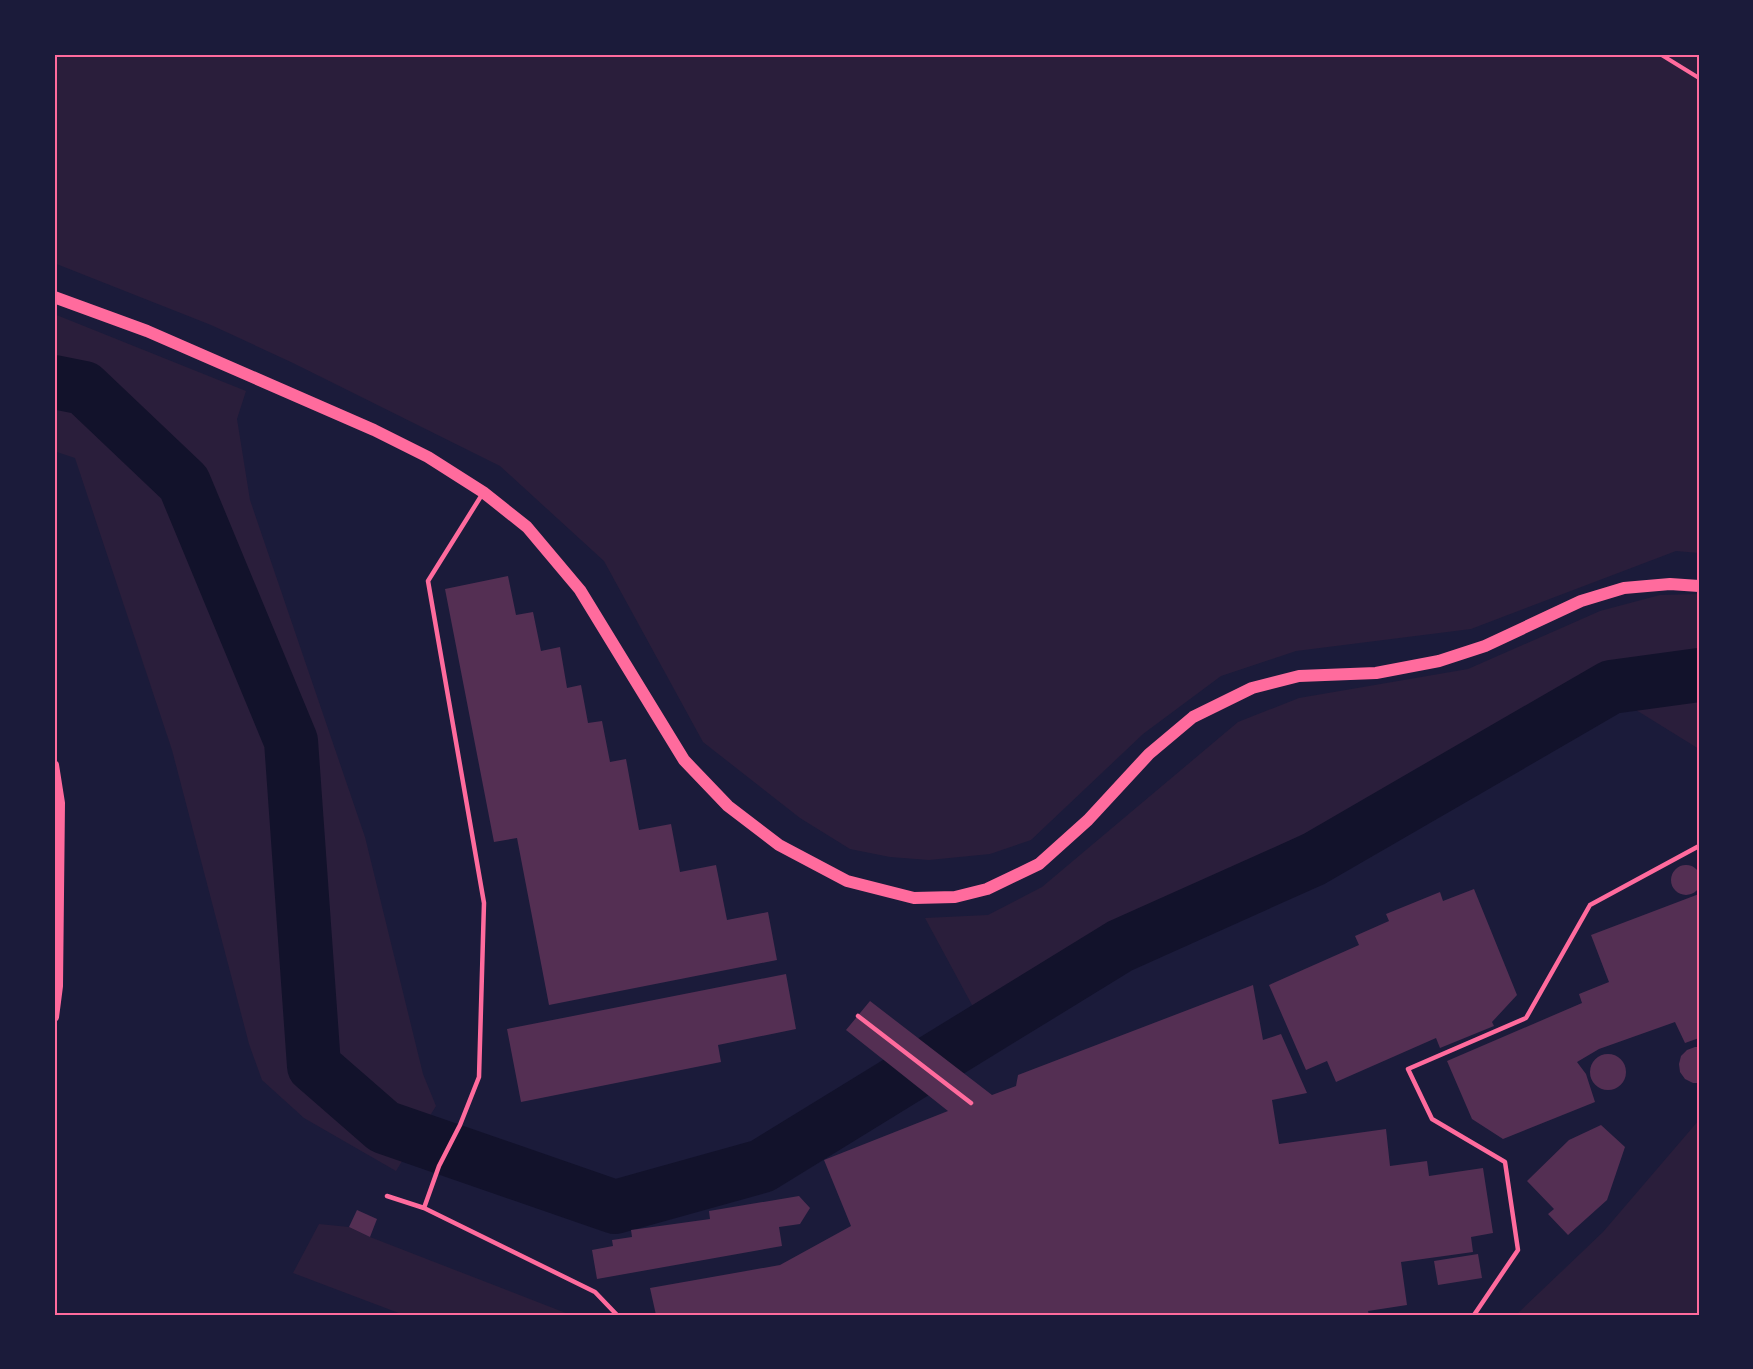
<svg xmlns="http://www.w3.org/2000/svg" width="1753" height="1369" font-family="Quicksand,sans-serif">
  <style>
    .green { fill: #2a1e3b }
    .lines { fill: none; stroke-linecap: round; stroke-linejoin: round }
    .river { stroke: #12122b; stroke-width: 54 }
    .building { fill: #542f53 }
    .path { stroke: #ff6b9d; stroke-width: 4 }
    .service { stroke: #ff6b9d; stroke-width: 4.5 }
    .tertiary { stroke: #ff6b9d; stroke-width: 10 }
    .secondary { stroke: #ff6b9d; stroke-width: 12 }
    .neatline { fill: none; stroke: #ff6b9d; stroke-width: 2 }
  </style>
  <rect width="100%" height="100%" fill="#1b1b3a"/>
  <path class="green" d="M54,54H1699V553L1676,551L1471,629L1296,651L1221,676L1143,734L1031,840L990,854L929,860L890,857L850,849L800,818L703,742L604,561L500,466L293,363L211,325L54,263Z
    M54,314L246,391L237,419L250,500L365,837L423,1074L436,1106L396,1171L304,1118L262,1080L249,1044L172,750L75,458L54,451Z
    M1699,594V749L1628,705L1279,894L985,1029L925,918L988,915L1042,887L1238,722L1299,698L1468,669L1600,611L1660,595Z
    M1699,1120V1315H1516L1603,1232Z
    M319,1224L349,1227L370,1237L571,1315H404L293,1273Z"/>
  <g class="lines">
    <path class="river" d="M54,382L84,388L184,483L291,741L314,1066L384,1127L615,1207L762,1166L1120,946L1314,859L1611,687L1699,675"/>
  </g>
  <path class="building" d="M508,576L516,615L533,612L541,651L560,647L567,688L581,685L588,723L602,721L610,762L626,759L639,830L671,824L680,872L716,865L727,920L768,912L777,960L549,1005L517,838L494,842L445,589Z
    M1671 880a15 15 0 1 1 30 0a15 15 0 1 1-30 0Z
    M1474,889L1517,995L1492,1022L1494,1026L1440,1048L1436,1038L1336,1082L1327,1061L1306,1070L1269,985L1359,945L1355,936L1389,921L1386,914L1440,892L1443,901Z
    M1699,894V1038L1685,1043L1675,1022L1599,1049L1577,1062L1586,1074L1595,1102L1503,1139L1472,1119L1447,1061L1582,1003L1579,994L1609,982L1591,935Z
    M786,974L796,1029L718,1045L721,1062L521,1102L507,1029Z
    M1253,985L1263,1040L1281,1034L1307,1093L1272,1100L1279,1144L1386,1129L1390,1166L1427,1161L1429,1176L1483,1168L1493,1233L1471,1237L1473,1252L1401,1262L1407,1305L1368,1311L1369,1315H656L650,1288L780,1265L851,1226L824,1160L948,1111L846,1030L870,1001L992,1095L1016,1086L1018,1075Z
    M1695,1047H1699V1083H1693L1685,1079L1680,1072L1679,1064L1681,1056L1687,1050Z
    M1590 1072a18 18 0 1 1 36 0a18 18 0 1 1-36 0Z
    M1601,1125L1625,1147L1607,1200L1568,1235L1548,1214L1554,1209L1527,1181L1569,1140Z
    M799,1196L810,1208L800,1224L779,1227L782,1246L597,1279L592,1250L613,1246L612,1240L632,1237L631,1230L710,1219L709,1211Z
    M357,1210L377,1219L370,1237L349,1227Z
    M1478,1254L1482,1278L1438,1285L1434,1261Z"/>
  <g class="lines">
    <path class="path" d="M1660,54L1699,78"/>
    <path class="service" d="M858,1016L971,1103
      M387,1196L424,1208L595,1292L617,1315
      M424,1208L439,1166L460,1125L479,1077L484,903L428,581L483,493
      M1474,1315L1518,1250L1505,1162L1432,1119L1408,1069L1526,1018L1590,905L1699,846"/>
    <path class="tertiary" d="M54,765L60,803L58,986L54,1017"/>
    <path class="secondary" d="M54,297L147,331L374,430L428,457L483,492L527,527L580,590L684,760L728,806L779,845L847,881L914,898L955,897L987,889L1039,864L1088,820L1149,754L1193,717L1252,688L1299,676L1376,673L1439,661L1485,646L1581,601L1624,588L1670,584L1699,586"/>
  </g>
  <rect width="1753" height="1369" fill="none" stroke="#1b1b3a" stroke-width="111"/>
  <rect x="56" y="56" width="1642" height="1258" class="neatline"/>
</svg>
